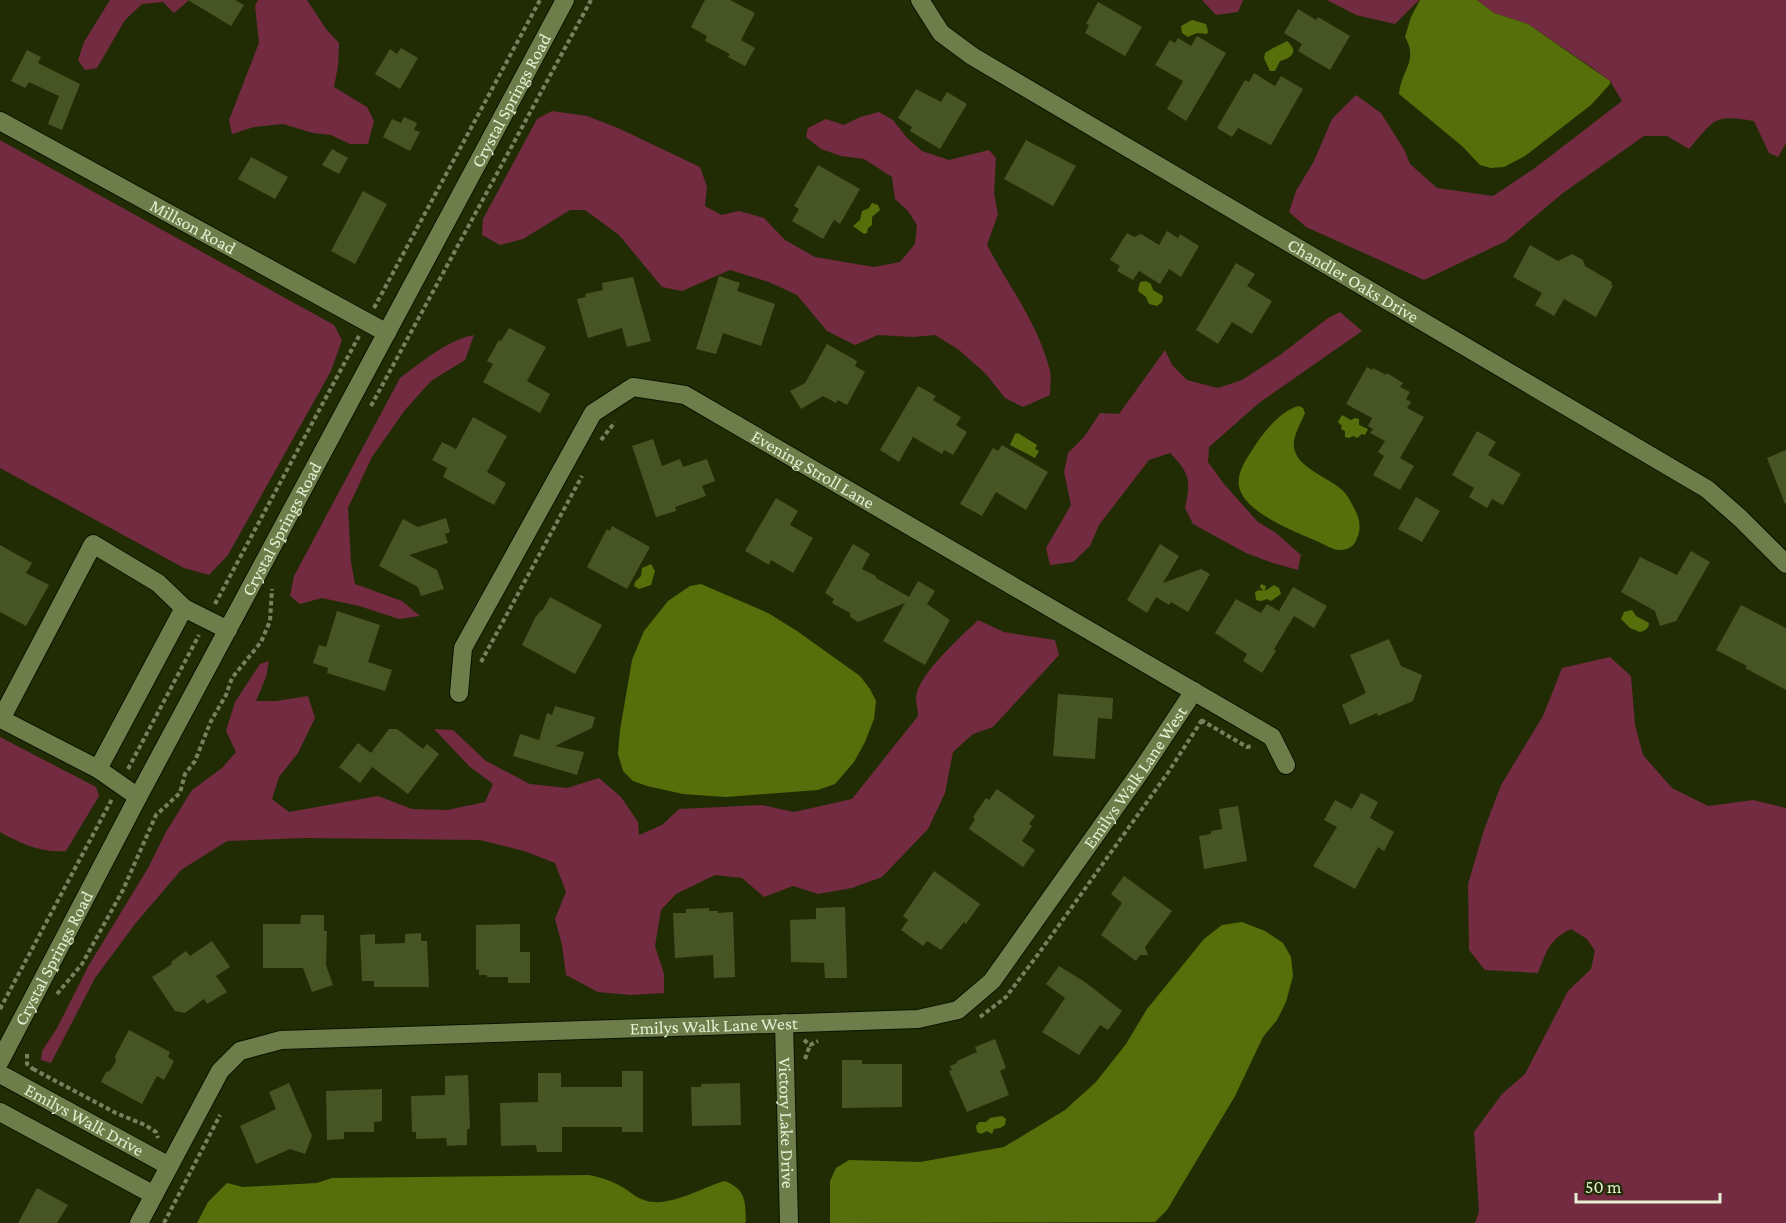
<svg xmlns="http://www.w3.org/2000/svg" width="1786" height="1223" font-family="'Crimson Pro',serif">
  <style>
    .green { fill: #722b41 }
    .water { fill: #576f0a }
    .building { fill: #465523 }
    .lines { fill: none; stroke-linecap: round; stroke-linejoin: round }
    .minor-casing { stroke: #0c1300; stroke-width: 20 }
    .path { stroke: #76815f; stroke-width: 4; stroke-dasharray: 4.5 3; stroke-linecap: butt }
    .minor { stroke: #6e7e4b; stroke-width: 18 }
    .labels { text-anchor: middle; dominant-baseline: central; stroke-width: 6; stroke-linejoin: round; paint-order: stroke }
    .street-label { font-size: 18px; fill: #e5efd3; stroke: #212c05 }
  </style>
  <rect width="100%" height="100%" fill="#212c05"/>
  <path class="green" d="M110,0H189L174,13L163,2L142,4L125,20L97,68L85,70L78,60L84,42Z
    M258,0H307L326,29L339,43L338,66L334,87L367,107L374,121L368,144H350L331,135L313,133L283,124L254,127L232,134L229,120L259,43L255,6Z
    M1202,0H1243L1238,12L1216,15Z
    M1327,0H1419L1395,24L1356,15Z
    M1477,0H1786V143L1778,157L1769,153L1754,121C1713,114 1715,119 1689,149L1667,136H1644L1563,193L1506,241L1424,280L1306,227L1289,212L1296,191L1314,161L1332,119L1356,95L1381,113L1405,151L1410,164L1437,188L1493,196L1535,168L1622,101L1610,81L1594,69L1528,24L1494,13Z
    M552,111L587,116L618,128L700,167L707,187L705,206L721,215L739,211L764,218L785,240L815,257L874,267L900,262L915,244L917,225L908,211L895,199L892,177L864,159L841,156L821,149L806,137L808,128L826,119L844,125L860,117L879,112L893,120L907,138L922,151L949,160L989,150L996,158L994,193L998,214L987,245C1008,285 1037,322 1049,367C1052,375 1050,386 1050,395L1023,407L1005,398L986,374L959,350L935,335L913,337L878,335L855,345L827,331L797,295L769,282L730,270L682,291L662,287L619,235L585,210H570L523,239L500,245L482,235L483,219L537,119Z
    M0,140L334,325L342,340L331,371L228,555L209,575L184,568L0,468Z
    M1340,312L1362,331L1259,403L1209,447L1208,462L1224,484L1258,522L1276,533L1301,555L1298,570L1273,563L1246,553L1193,524L1185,508C1191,481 1190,473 1170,453L1149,460L1099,525L1090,546L1073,562L1050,565L1046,548L1071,505L1064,472L1068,453L1084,437L1100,413L1119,414L1165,350L1172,365L1187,380L1218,388L1242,380L1280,355L1328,318Z
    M474,335L465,360L431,381L405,410L372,457L348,508L351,562L355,584L402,601L420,616L399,619L359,606L322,598L300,604L290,596L294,576L400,378C423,361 446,341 474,335Z
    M978,620L1004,632L1055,640L1059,655L993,727L973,734L953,752L945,793L928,829L882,877L852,888L818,894L793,886L764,897L742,878L715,875L676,894L661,910L655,946L664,974V993L631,995L598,992L566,975L562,945L555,919L566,892L555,863L524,851L480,840L306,838L227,841L181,870L135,924L95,978L51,1063L41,1060L42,1051L57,1028L89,965L148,868L166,832L192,790L222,768L236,752L226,731L235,702L260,664L269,661L266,677L256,701H276L308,696L315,718L298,753L279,777L272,799L289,812L378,796L412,809L447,810L485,802L493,784L469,766L434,729L453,730L486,761L530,784L567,788L599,778L621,797L638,822L639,835L662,825L679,809L762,805L794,812L852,799L918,716C918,710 916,703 916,697C919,673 961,637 978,620Z
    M1610,657L1631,676L1635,725L1643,755L1672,788L1708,806L1753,800L1786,808V1223H1475L1479,1211L1474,1132L1502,1094L1525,1074L1568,991L1591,969L1595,951L1587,939L1571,929C1549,940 1547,950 1538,973L1485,970L1469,950L1468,884L1484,830L1501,785L1543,716L1562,668Z
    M0,737L96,787L99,796L66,851C42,853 21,844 0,832Z"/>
  <path class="water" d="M1420,0H1477L1494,13L1528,24L1610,81V84L1591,105L1525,156L1504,167L1491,168L1480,165L1462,146L1399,94C1401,70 1419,61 1405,37L1411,17Z
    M1192,20L1206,24L1208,31L1207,34L1197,33L1188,37L1182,33L1181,26Z
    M1287,41C1299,51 1292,58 1280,61L1275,71H1270L1264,58L1265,53C1272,48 1280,45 1287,41Z
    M872,203L878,205L880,210L872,217V225L868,228L867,233L864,234L853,226L860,220L862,211L869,208Z
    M1146,281L1151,284L1153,290L1163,296L1162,302L1157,306L1149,304L1146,297L1138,291L1140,282Z
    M1299,406L1303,408L1305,413C1301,423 1292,437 1294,448C1298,468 1327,477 1341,489C1348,495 1352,504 1356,512C1360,520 1361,530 1357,538C1355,546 1348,550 1340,550C1333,550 1325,545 1319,542C1297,533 1243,512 1239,486C1236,471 1250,454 1258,441C1266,429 1284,409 1299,406Z
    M1342,415L1351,420L1355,418L1359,419V425L1368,429L1365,435L1362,434L1357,438L1353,436L1349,438L1345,437V431L1341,429L1342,426L1338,422Z
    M1018,433L1037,445L1035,449L1039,451L1035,458L1010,445L1015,434Z
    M651,564L655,571L651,585L639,589L634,586L635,582L641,576L642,568Z
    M701,584L768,613L797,631L860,676L870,689L876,701L874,719L865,742L854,762L835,784L818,790L726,797L683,794L647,786L633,781L623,771L618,754L620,730L632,660L644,631L668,601L690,586Z
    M1261,584L1266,586L1265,591L1274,585L1279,588L1281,594L1271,601L1267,599L1261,601L1256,600L1255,592L1259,590L1263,591L1260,587Z
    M1632,610L1636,616L1649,623C1649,628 1645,631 1640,632L1630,628L1621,619L1624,612Z
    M1242,922L1265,931L1283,943L1291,957L1293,976L1286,1002L1277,1020L1263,1037L1235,1096L1167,1210L1155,1222L830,1223V1181L836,1168L849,1160L920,1162L1004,1147L1065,1110L1096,1082L1126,1044L1147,1009L1204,939L1222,925Z
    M1002,1116L1006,1119L1005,1125L1000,1128L994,1129L992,1134L987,1131L981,1134L977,1132L976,1126L979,1122H986L990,1118Z
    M588,1175C601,1177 612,1181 624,1188C630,1192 637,1198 644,1200C668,1209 702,1187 725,1181C746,1190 745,1200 746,1221L745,1223H197L208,1202L227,1183L243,1187L317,1183L332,1178Z"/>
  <path class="building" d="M188,0H235L244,5L231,26Z
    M705,0H730L755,13L741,40L755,48L745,66L728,57L730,54L705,41L707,36L691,27Z
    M1098,2L1142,27L1125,56L1085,33L1089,25L1086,24Z
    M1298,9L1316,20L1318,17L1350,36L1330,70L1298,51L1302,44L1284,33Z
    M1197,36L1226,53L1186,121L1167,109L1183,81L1155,65L1170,40L1175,43L1178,38L1191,46Z
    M401,48L418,58L400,89L375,74L390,49L397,54Z
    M27,50L41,57L38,63L80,84L62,130L48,124L59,96L29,82L25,88L11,81Z
    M1254,73L1275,86L1281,76L1303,89L1271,145L1238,128L1232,137L1217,128L1245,80L1249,82Z
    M916,89L941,102L947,92L967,104L940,149L910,131L912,127L898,118Z
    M404,117L417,123L414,130L420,132L410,151L383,137L392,119L401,123Z
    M1026,140L1076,166L1053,206L1004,179Z
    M332,149L348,158L339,174L322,165Z
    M251,157L288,177L275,199L238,179Z
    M818,165L860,189L840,224L834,220L823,239L792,221L799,209L794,206Z
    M363,191L387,204L355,264L331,251Z
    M1167,231L1178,238L1180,234L1199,246L1181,277L1169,269L1160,284L1139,271L1133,280L1117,271L1120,266L1110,260L1127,233L1134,237L1141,234L1159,245Z
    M1530,245L1558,261L1572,254L1583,260L1585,266L1612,282L1611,285L1613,286L1596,317L1564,299L1554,316L1535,305L1542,293L1513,277Z
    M1236,263L1255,274L1247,286L1272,301L1252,334L1232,322L1218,344L1196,330Z
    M719,276L740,283L737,291L775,304L761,346L723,333L716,354L696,349Z
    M633,277L651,341L627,347L622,328L588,338L577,299L586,297L585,294L603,290L602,283Z
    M509,328L546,347L527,381L550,394L540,413L483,382L493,364L487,361L499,340L501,341Z
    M827,344L857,361L855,366L865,372L847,405L838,400L836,403L823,396L801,409L790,391L805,383Z
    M1367,367L1372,370L1373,368L1386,375L1387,373L1403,383L1400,387L1410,392L1406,399L1411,402L1407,408L1424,417L1400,458L1414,466L1400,490L1373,475L1384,456L1378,452L1385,441L1370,433L1373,429L1368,426L1372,418L1346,404Z
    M918,386L936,396L933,400L961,417L956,425L967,432L953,455L944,450L942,454L913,437L899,462L880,450Z
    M473,417L507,436L487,472L506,483L494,505L443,477L447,468L432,460L442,442L456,449Z
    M1477,431L1496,442L1488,455L1521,474L1503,505L1492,499L1487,508L1469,497L1474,488L1452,475Z
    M653,439L662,466L680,459L683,467L707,459L715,481L702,486L706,496L675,507L676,511L656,517L632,446Z
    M1002,445L1048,472L1026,510L996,492L982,516L960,504L993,448L998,451Z
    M1786,450V503L1785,504L1767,458Z
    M1416,497L1440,511L1422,542L1398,529Z
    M776,498L798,511L790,525L813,538L793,573L771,560L769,565L745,551Z
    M446,518L450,532L445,534L448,543L409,555L437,570L444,589L421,596L418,587L379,566L403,519L418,527Z
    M612,526L650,547L627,589L587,567L607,529L610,531Z
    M853,544L870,554L862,569L876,576V578L909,597L918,581L935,591L927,604L950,620L925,665L883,641L905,603L858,622L850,617V613L832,603L834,599L825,593Z
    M1160,544L1179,556L1163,583L1201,569L1210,574L1188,612L1171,602L1169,605L1156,597L1147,613L1127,600Z
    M0,545L32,563L26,573L49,585L26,626L0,612Z
    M1691,551L1710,562L1676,621L1660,626L1655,611L1621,592L1640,557L1677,575Z
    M1293,587L1327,606L1314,628L1294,616L1274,649L1276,651L1262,673L1243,661L1247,654L1215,633L1236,599L1261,613L1267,604L1279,611Z
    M550,597L602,625L575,674L522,645L535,618L541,610L542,611Z
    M1741,605L1786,628V690L1745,668L1747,666L1716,650Z
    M337,611L380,625L368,662L392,670L385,691L327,673L328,668L313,663L319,645L326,647Z
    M1389,639L1401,666L1422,675L1413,701L1378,716L1377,713L1350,725L1342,705L1366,693L1350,655Z
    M1058,694L1113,698L1112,719L1098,718L1095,759L1053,756Z
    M555,706L595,717L592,728L555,746L584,752L577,775L513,756L520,734L539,740L547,713L552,715Z
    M389,729H397L423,749L427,744L439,754L408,794L372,767L360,783L339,767L358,743L371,753Z
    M997,789L1035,816L1029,824L1032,826L1022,841L1035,850L1023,867L969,829L975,819L973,817L986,798L989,800Z
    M1361,793L1378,802L1370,818L1394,832L1384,851L1378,847L1355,889L1313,866L1337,827L1324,820L1335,800L1352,809Z
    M1238,806L1247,861L1204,869L1199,836L1211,834V831L1222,829L1219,809Z
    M934,871L980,904L966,924L964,922L941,950L927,941L923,946L901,930L908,920L903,916Z
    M1124,876L1172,911L1145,947L1148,955H1140L1136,961L1101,935L1122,903L1111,894Z
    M845,907L847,978H825L824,963L791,962L790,920L816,919V908Z
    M709,908V911H718V913L733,912L735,977L714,978L713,955L675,958L673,913H686V909Z
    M301,915H324V931H327L326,965L333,985L312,992L303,968H263V924H300Z
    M520,924V952H530V983H508V977H487V975H479V969L476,970V925Z
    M421,933V941H427L429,987H374V981H362L360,935L375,934V944L405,943V934Z
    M212,941L230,967L216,976L227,992L207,1004L204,999L185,1013L175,1011L152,977L172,964L171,962L186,951L190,956Z
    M1059,966L1085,982L1122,1011L1108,1030L1100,1025L1079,1055L1042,1032L1065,998L1046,984Z
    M129,1030L170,1052L168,1057L174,1061L164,1080L157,1076L142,1104L101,1082L106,1072L110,1071L116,1061L115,1056Z
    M995,1039L1006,1068L1000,1071L1009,1095L967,1112L949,1071L952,1070L950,1066L957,1063V1061L977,1052L975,1047Z
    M842,1060H862V1064H902V1107L842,1108Z
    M622,1071H643V1132H622V1127H562V1152H537L536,1145L501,1146L500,1103L538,1102V1073H561V1087H622Z
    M468,1075L470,1129H467V1145L447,1146L446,1138L416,1139V1132H412L411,1096L445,1095V1076Z
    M289,1083L312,1136L305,1154L290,1149L256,1164L240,1126L276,1109L269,1092Z
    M740,1083L741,1125L692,1126L691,1087H701V1084Z
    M382,1089V1121L374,1122V1132H344V1139L327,1140L326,1091Z
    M37,1188L68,1205L57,1223H18Z"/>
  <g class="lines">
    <g class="minor-casing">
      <g id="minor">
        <path id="s1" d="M920,0L941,33L972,56L1707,489L1740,518L1786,564"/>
        <path id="s2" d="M0,121L387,333"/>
        <path id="s3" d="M459,693L463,648L593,413L633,387L685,395L1272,737L1286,765"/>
        <path d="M98,769L1,719L93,544L158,583L184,608"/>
        <path d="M138,797L98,769L184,608L228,630"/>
        <path id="s4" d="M784,1023L789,1223"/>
        <path id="s5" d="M0,1061L138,797L565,0"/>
        <path id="s6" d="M0,1074L169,1166"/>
        <path d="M0,1112L154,1195"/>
        <path id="s7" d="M139,1223L220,1071L240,1051L281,1040L918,1019L958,1010L992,981L1143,768L1194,691"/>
      </g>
    </g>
    <path class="path" d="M374,308L540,0
      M371,406L591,0
      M601,440L615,422
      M215,604L359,336
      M481,662L582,476
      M1201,720L1247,747L1252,746
      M128,769L199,635
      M57,994L82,964L123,890L156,815L180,793L185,774L195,761L211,721L226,695L232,678L261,642L270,621L272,589
      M0,1009L112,799
      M980,1017L1006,997L1039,953L1167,774L1202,720
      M804,1040L810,1045L818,1041
      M27,1054V1064L33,1069L31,1072
      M805,1059L810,1045
      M33,1069L116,1113L145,1125L156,1132L158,1138
      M164,1223L220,1115"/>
    <use href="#minor" class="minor"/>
  </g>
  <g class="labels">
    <g class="street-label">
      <text stroke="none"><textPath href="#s5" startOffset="1088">Crystal Springs Road</textPath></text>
      <text stroke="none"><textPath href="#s2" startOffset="220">Millson Road</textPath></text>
      <text stroke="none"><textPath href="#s1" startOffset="520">Chandler Oaks Drive</textPath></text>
      <text stroke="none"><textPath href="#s3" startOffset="562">Evening Stroll Lane</textPath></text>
      <text stroke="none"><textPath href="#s5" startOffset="602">Crystal Springs Road</textPath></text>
      <text stroke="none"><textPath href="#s7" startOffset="1215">Emilys Walk Lane West</textPath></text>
      <text stroke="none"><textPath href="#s5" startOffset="116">Crystal Springs Road</textPath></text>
      <text stroke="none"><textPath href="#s7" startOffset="676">Emilys Walk Lane West</textPath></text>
      <text stroke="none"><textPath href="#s6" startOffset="96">Emilys Walk Drive</textPath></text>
      <text stroke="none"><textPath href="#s4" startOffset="100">Victory Lake Drive</textPath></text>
    </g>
  </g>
  <path d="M1576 1193v9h144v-9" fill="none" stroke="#e5efd3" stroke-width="3"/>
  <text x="1585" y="1193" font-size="18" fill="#e5efd3" stroke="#212c05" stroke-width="4.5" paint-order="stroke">50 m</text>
</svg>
